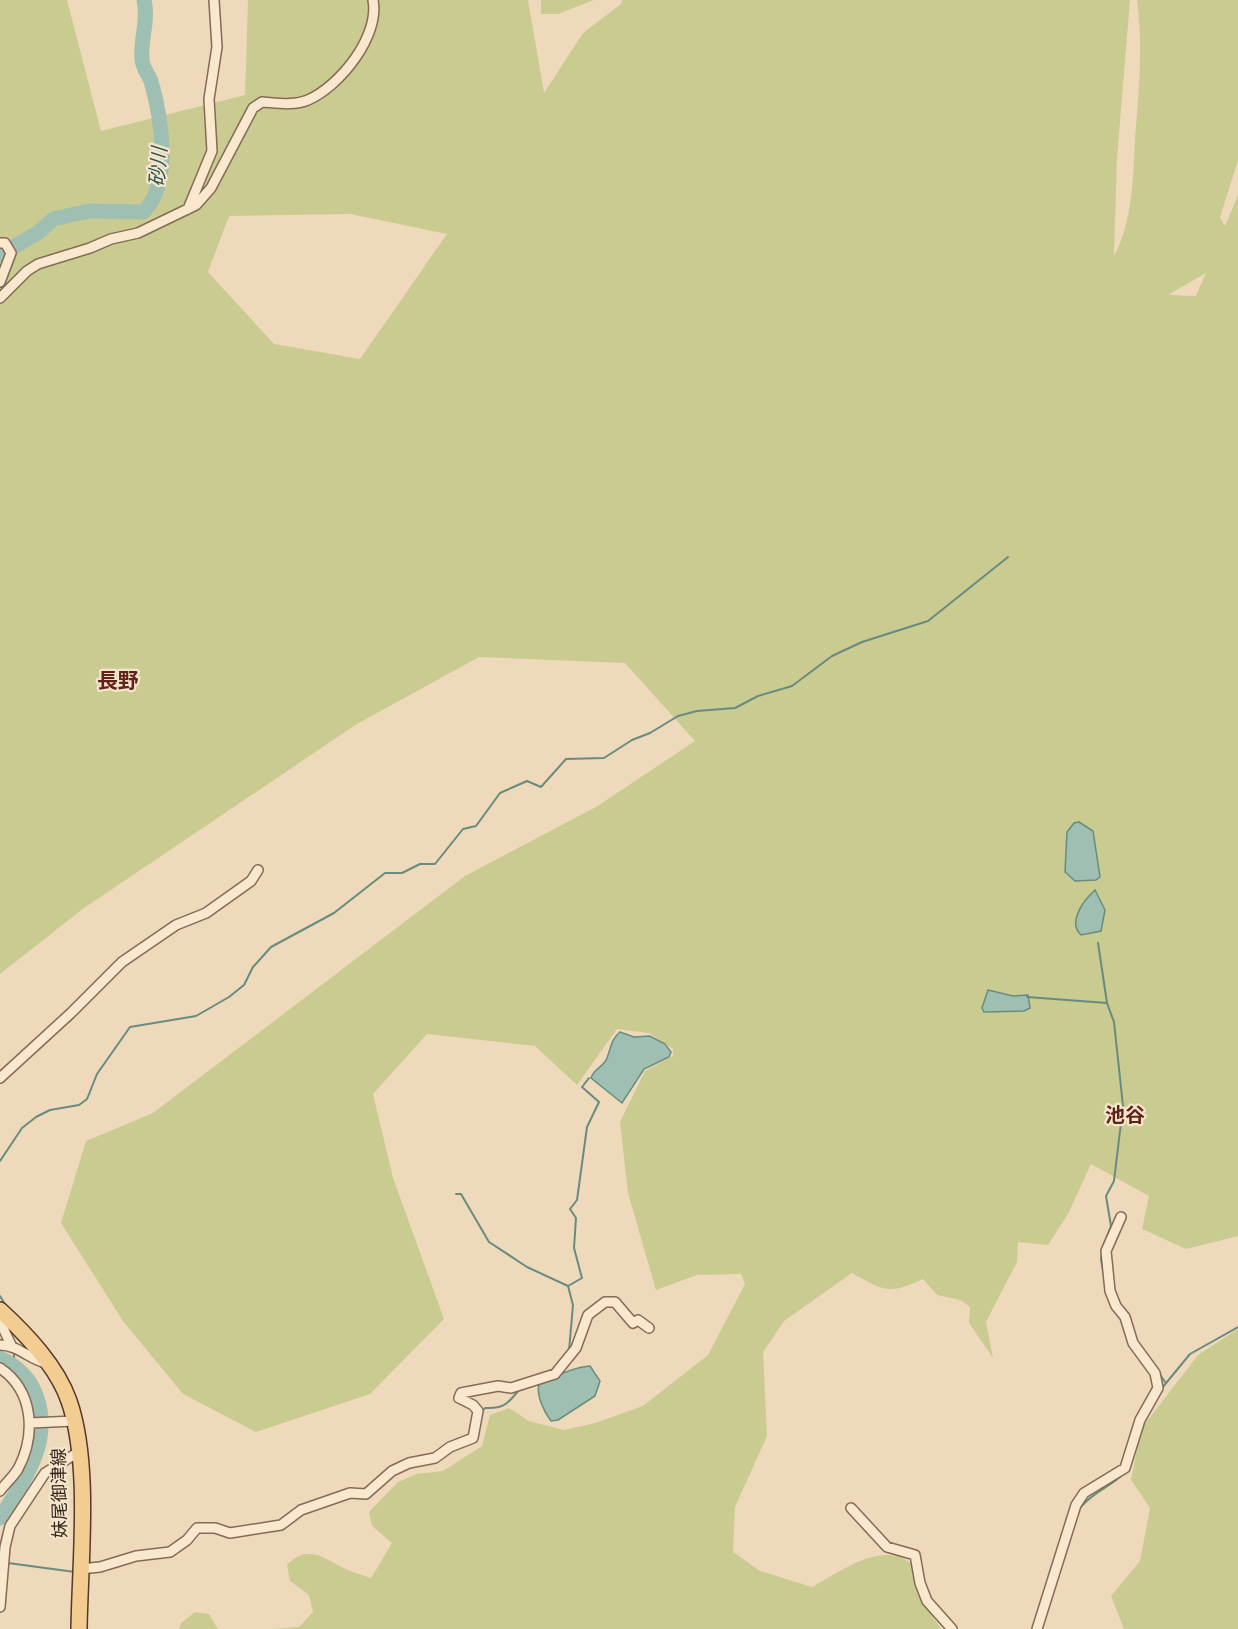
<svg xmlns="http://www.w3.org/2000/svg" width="1238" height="1629" font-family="Spectral,'Noto Sans JP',serif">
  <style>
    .green { fill: #cacb90; fill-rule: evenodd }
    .water { fill: #a0bfb3; stroke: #678c7f; stroke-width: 1.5 }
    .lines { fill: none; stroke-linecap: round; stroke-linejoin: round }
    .stream { stroke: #678c7f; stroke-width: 2 }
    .river { stroke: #a0bfb3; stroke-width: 15 }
    .minor-casing { stroke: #856a55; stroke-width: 12 }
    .primary-casing { stroke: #52392a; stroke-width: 18 }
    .minor { stroke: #f9e8ce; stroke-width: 9 }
    .primary { stroke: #f3cc91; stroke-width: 15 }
    .labels { text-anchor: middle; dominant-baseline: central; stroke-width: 4.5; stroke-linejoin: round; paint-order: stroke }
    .street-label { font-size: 18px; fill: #34241a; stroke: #f5e5cb }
    .water-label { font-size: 20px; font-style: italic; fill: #29544d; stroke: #f5e5cb }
    .neighbourhood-label { font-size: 20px; font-weight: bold; fill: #612219; stroke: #f5e5cb }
    .quarter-label { font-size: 21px; font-weight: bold; fill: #612219; stroke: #f5e5cb }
  </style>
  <rect width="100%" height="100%" fill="#eedabb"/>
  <path class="green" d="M0,0H67L101,131L245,95L248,0H528L544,93L583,33L621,4L622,0H1130L1117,158L1114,256C1133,221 1133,177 1135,138C1139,91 1143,47 1137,0H1238V160L1220,217L1225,226L1238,195V1236L1186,1249L1142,1229L1149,1196L1091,1164L1068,1214L1048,1245L1018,1242L1017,1262L986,1322L993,1358L969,1323L970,1307L960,1300L937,1295L923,1279C888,1295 884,1291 852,1273L784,1321L763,1352L767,1436L735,1507L733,1552L760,1571L812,1587C836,1574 868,1550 897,1556C903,1557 909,1563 914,1566L917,1593L941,1629H271L299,1627L313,1612L309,1595L290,1581L287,1565C309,1542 325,1560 348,1570C355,1573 363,1575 371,1578L392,1543L372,1526L369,1512L398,1482L417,1474L443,1471L482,1446L490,1415L509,1408L529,1421L564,1430L595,1423L643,1406L708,1355L745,1284L741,1274L697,1275L656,1290L628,1193L620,1122L645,1071L673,1056V1049L649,1033L617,1029L577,1085L535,1046L427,1034L373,1094L393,1178L444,1319L370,1394L256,1432L183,1394L123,1321L61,1223L86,1141L153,1113L465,876L596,807L695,741L625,663L479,657L357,724L84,908L0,974ZM350,214L447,234L360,359L274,344L208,272L229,216ZM1206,273L1196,296L1169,295L1173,292Z
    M541,0H594L558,14H541Z
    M1238,1329V1629H1124L1111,1596L1140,1561L1150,1508L1131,1480L1141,1429L1198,1355Z
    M195,1612L209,1614L218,1629H179L181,1623Z"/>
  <path class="water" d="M1079,822L1093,831L1100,877L1096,880L1075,881L1065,872L1067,832L1074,823Z
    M1095,890L1105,910L1101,931L1081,935C1067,922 1084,900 1095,890Z
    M988,990L1013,996L1028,995L1030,1008L1024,1011L984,1012L982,1008Z
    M620,1032L634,1037L650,1036L665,1044L671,1052L669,1057L644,1069L622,1103L591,1078C594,1068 604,1067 607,1058C611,1048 611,1039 620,1032Z
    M590,1366L600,1381L595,1396L558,1420L551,1421C544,1412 536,1395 539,1384C557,1377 571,1367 590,1366Z"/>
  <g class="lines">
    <path class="stream" d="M1098,943L1107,1003L1114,1022L1123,1106L1114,1181L1106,1196L1111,1226L1104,1244
      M1027,997L1107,1003
      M0,1161L22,1128L36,1117L50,1110L79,1105L87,1099L97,1074L130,1027L196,1016L229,997L244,985L253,967L271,947L334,913L385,873H402L420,864H435L463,829L476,826L500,793L527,781L541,787L566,759L604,758L632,740L650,733L678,716L697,711L735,708L758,696L792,686L832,656L862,642L928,621L1008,557
      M456,1194H461L489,1242L527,1267L568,1286
      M1102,1253L1101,1259L1104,1276
      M0,1296L6,1306
      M9,1329L14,1343
      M569,1351L573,1305L568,1286L582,1278L574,1248L576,1218L570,1209L577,1200L587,1127L599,1102L582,1087L589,1078
      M14,1352V1365
      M1159,1373L1165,1382
      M1162,1388L1190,1354L1238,1327
      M482,1412L485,1408C505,1409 508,1403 519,1390
      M1079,1509C1100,1483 1127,1486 1135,1450
      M284,1528L294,1521
      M8,1563L75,1572
      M1056,1583L1070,1537
      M1042,1629L1044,1620"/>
    <path class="river" d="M0,255L39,232L53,219L89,211L143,212C173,184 161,116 151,81C148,74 142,67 142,59C140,39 149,21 144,0
      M0,1358C17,1366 31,1379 37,1398C52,1444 24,1480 0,1518"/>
    <g class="minor-casing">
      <path id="minor" d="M188,209L212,151L209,99L217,47L214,0
        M0,243H5L11,253L0,282
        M0,298L27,271L38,264L90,248L111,239L138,233L196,205L211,188L253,108L262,102C277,103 294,106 308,100C340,86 380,36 373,0
        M0,1078L71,1013L122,962L176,925L206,913L251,881L258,870
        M3,1313L4,1330L11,1345
        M0,1345C18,1345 29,1359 46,1363
        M0,1368C34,1391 36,1435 18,1469C13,1477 6,1483 0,1491
        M30,1423L74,1421
        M851,1508L887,1547L915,1555L920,1583L927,1601L952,1629
        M80,1569L100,1567L136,1556L170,1552L187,1540L197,1528H215L230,1533L281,1525L301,1510L350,1493L366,1494L392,1471L409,1463L435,1458L450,1447L473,1438L478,1411L473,1405L459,1398L461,1393L498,1386L511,1388L555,1374L576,1348L588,1315L605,1302H615L633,1323L638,1320L649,1328
        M0,1607L5,1547L10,1526L45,1473L80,1451
        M1037,1629L1076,1505L1084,1493L1125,1468L1140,1420L1158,1388L1155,1373L1133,1343L1125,1317L1116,1306L1110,1291L1106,1251L1121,1217"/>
    </g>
    <g class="primary-casing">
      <path id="primary" d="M0,1310C26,1334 57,1366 69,1401C91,1464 80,1561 79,1629"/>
    </g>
    <use href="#minor" class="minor"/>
    <use href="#primary" class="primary"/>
  </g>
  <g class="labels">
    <g class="street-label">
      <text transform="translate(60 1493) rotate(-91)">妹尾御津線</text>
    </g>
    <g class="water-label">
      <text transform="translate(159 167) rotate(-86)">砂川</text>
    </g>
    <g class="neighbourhood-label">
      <text x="1125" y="1116">池谷</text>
    </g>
    <g class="quarter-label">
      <text x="118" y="682">長野</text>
    </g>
  </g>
</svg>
